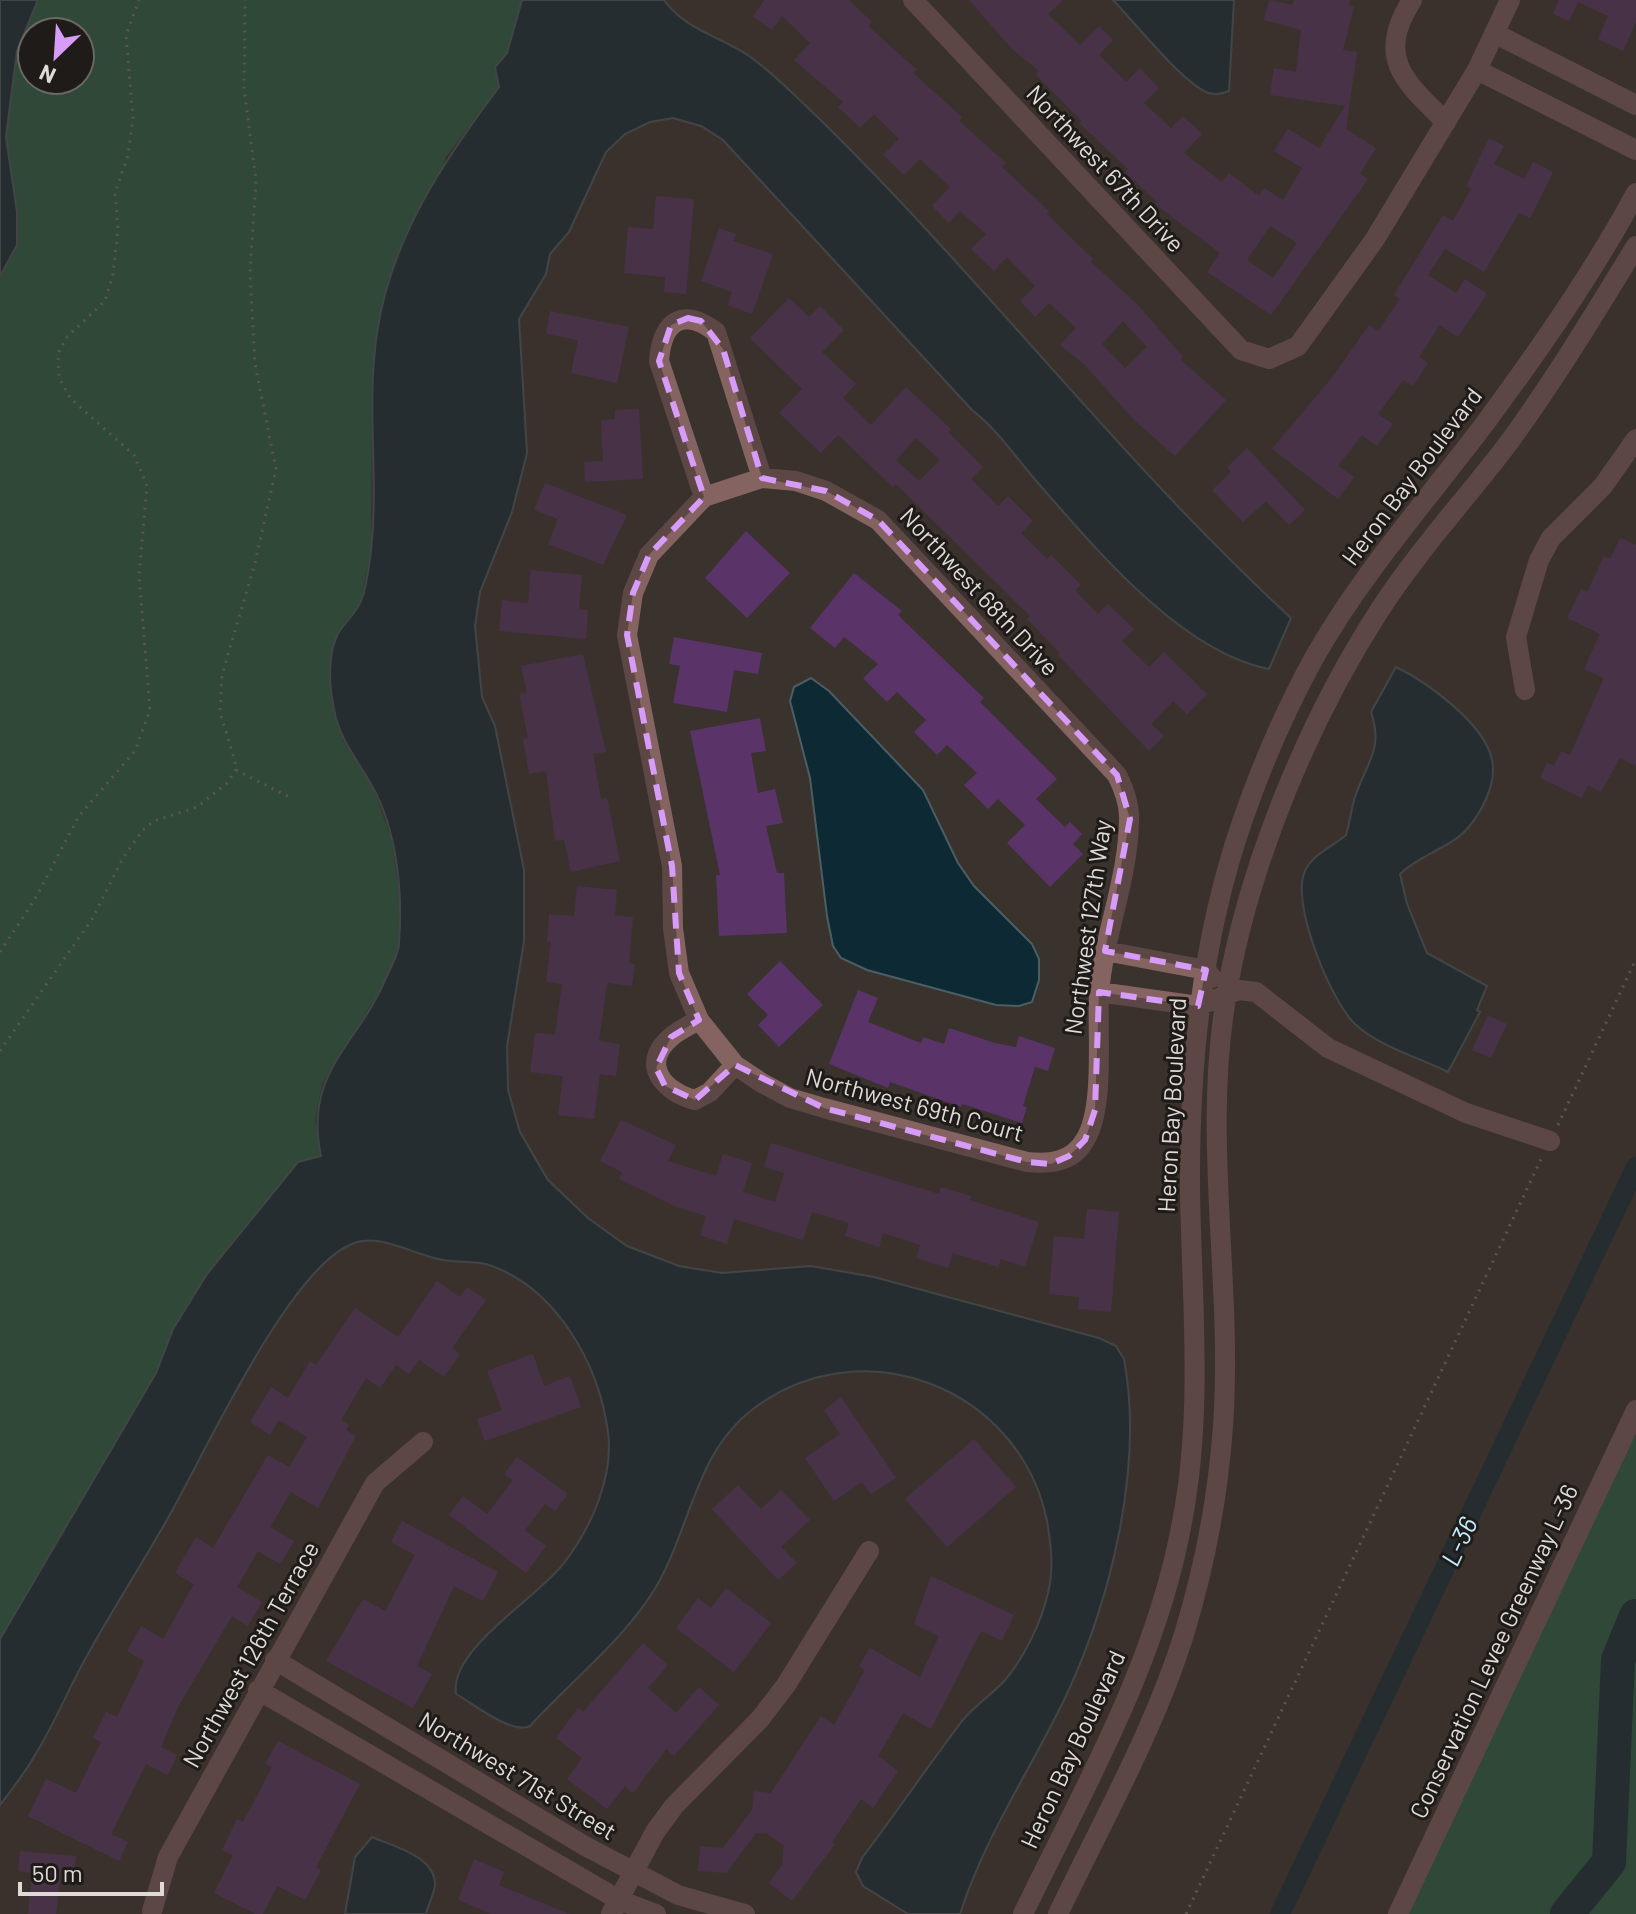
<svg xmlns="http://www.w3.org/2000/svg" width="1636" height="1914" font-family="Barlow,sans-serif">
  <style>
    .green { fill: #226443; fill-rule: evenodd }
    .water { fill: #0d2933; stroke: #4c5e64; stroke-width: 2 }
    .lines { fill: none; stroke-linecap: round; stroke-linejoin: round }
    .canal { stroke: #0d2933; stroke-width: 20 }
    .river { stroke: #0d2933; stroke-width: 34 }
    .building { fill: #5a3368; fill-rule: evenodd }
    .path { stroke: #867f7b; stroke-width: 3; stroke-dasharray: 2 6; stroke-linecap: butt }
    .minor { stroke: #856360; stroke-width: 20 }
    .marked { fill: none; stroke: #d79bf9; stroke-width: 6; stroke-dasharray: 16 10; stroke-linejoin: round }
    .labels { text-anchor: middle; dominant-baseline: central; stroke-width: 6; stroke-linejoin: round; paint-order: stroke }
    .street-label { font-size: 24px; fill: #dfdad7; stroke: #1e1b18 }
    .water-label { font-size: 26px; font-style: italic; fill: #c1ecfe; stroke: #1e1b18 }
  </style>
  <rect width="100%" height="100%" fill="#3a322d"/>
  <path class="green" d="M38,0H522L507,53L495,67L499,87L446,157L372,420L371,549L361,602L337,634L343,741L373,787L392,841L400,899L399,947L384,984L322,1084L315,1120L321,1156L298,1162L207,1274L173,1329L156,1373L0,1639V276L17,245L6,137L17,51ZM32,32H80V80H32Z
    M1636,1410V1914H1398Z"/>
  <path class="water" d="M0,0H38L17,51L6,137L17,212V245L0,276Z
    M522,0H664C684,29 721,37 749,56C768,69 787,88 804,104C974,267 1117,458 1291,618L1269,669C1181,652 1096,549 1038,483C1016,458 998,430 972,410L723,140L701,126L673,118L650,122L625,134L606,152L569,232L550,254L546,274L519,319L527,453L512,512L480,592L475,626L482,697L495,726L524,870V941L507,1046L508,1090L520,1132L548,1180L588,1218L627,1246L679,1266L722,1273L811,1266L874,1277L1099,1338L1116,1346L1124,1359C1144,1466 1111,1599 1066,1696C1031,1769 985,1836 960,1914H908L863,1886L856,1872L862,1858C896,1813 928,1766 962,1721C975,1705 993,1694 1006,1679C1025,1656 1041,1623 1048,1593C1054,1569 1051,1544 1047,1521C1020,1388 863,1326 753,1409C695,1453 691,1527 656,1587C625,1639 571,1681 530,1726C512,1735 474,1704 456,1694C449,1649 539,1597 564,1563C591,1528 614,1477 608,1432C599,1365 557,1288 489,1265C474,1260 458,1263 443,1260C413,1255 381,1232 352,1244C290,1268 207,1448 173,1509C146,1558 115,1605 88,1654C69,1687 55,1723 35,1755C25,1773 12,1789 0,1805V1639L156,1373L173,1329L207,1274L298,1162L321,1156C303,1071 358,1046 387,976C391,966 399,954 399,943C403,892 397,829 371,784C357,759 339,739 334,709C329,686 327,653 339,632C345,622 355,614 360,603C367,589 369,565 371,550C379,478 366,404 377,333C391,238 443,162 499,87L495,67L507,53Z
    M1113,0H1234L1229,91C1220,94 1213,96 1204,91C1177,76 1136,24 1113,0Z
    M1396,667C1427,682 1485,724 1492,760C1497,783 1482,812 1467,829C1450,848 1419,855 1400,874L1407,904L1427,953L1487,986L1477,1010L1480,1012L1448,1072C1420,1058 1378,1046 1355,1024C1331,1001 1290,903 1305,871C1313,854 1332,847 1346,835C1350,822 1351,810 1355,797C1366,763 1384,750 1371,712Z
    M811,678L829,691L923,790L958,863L974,886L1032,944L1039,959V980L1032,1002L1019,1006L996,1005L867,970L841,958L833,946L827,916L810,778L790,701L794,687Z
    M372,1837C392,1846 435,1856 435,1884C435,1892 428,1905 426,1914H345L355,1857Z"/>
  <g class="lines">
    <path class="canal" d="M1280,1914L1636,1167"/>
    <path class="river" d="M1567,1914L1609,1862L1618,1660L1636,1616"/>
  </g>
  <path class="building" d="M764,0H849L872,22L868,26L917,70L913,73L962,117L959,121L1006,163L1002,167L1049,211L1047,214L1093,259L1091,262L1138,305L1183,357L1180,359L1226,400L1175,456L1133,419L1084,364L1060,345L1076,328L1049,303L1035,317L1020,301L1035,286L1007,257L994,271L971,249L986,234L960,211L949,223L932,206L950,187L920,159L904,175L883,155L899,139L874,114L860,128L838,107L843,102L794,60L810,43L782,16L772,30L753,17ZM1123,321L1147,347L1125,368L1102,344Z
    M969,0H1063L1048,14L1080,45L1099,26L1113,40L1099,55L1126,82L1140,68L1159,88L1144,103L1171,128L1183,116L1202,134L1184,153L1222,182L1229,173L1259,196L1264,188L1283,200L1302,168L1274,151L1288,129L1319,148L1345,106L1270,95L1274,68L1296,72L1301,30L1264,20L1269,0L1292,5L1294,0H1350L1348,5L1354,7L1343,50L1357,52L1346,129L1376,148L1360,174L1368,179L1271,315L1207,272L1220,253L1155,204L1157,202L1125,172L1128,169L1079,123L1082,121L1036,75L1039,71L1012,49ZM1270,226L1297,243L1273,278L1247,260Z
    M1559,0H1636V22L1623,51L1598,39L1608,16L1578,2L1569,21L1553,14Z
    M1489,138L1504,146L1494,164L1524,179L1533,162L1553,172L1530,218L1519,213L1484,272L1445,249L1428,275L1456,293L1465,279L1487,294L1458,337L1440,325L1419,357L1428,363L1413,386L1403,380L1378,414L1393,424L1377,446L1362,435L1338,466L1354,477L1338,499L1272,449L1334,375L1369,325L1378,331L1400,299L1394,295L1443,215L1453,221L1471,189L1466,186Z
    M656,196L694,199L686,294L664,292L665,277L624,273L628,227L653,229Z
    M719,228L736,234L733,241L773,254L752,314L728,305L732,292L701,281Z
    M789,298L809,317L820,306L844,330L822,352L856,384L843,398L871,425L906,387L951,429L948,432L983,467L971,479L998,506L1008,496L1033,521L1021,533L1047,559L1051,555L1081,585L1075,590L1098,614L1108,604L1134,629L1122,641L1149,667L1164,652L1207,694L1187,714L1173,701L1151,724L1164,736L1149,751L1058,655L1060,653L1027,619L1030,616L896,484L893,487L838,435L821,453L779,413L802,389L750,338ZM916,438L940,460L919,481L896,460Z
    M550,311L629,327L617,383L571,373L578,340L546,334Z
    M639,409L643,479L585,482L584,462L603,461L601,420L615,419V410Z
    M1247,448L1305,510L1289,525L1266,501L1243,522L1212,490L1231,472L1227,467Z
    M545,483L627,515L603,565L548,544L558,519L534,510Z
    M746,531L790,573L747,618L705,578Z
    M1620,538L1636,545V766L1620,758L1601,792L1588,785L1582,798L1540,778L1547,763L1554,766L1561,751L1570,755L1604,678L1584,669L1600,634L1567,618L1581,589L1587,592L1604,556L1610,559Z
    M531,570L582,575L579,609L588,610L586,639L499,631L502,600L528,603Z
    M854,573L902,611L898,615L984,698L980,702L1057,779L1036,799L1065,827L1070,822L1082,834L1073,844L1083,854L1050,887L1007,843L1025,825L998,799L988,809L964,785L977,773L947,745L937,755L914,732L926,720L897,692L887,702L863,678L878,664L844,637L835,648L810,628Z
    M674,637L762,653L758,674L734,670L727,712L673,703L680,666L669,664Z
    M583,654L606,752L593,754L601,799L607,798L620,861L571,872L564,840L555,841L546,771L529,774L523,739L528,738L519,694L527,693L521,666Z
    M760,718L766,751L751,753L758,793L775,789L783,823L766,826L777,873H784L787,933L719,936L716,875H720L690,731Z
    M577,886L617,890L615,915L633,917L629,963L635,964L632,986L607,983L599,1041L620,1044L616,1076L600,1074L594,1119L558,1115L563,1076L530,1072L535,1033L555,1035L562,984L546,982L551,942L547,941L549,914L574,916Z
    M780,961L823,1005L779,1047L758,1025L768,1015L747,994Z
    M858,990L878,998L868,1022L921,1043L923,1037L944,1044L949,1028L995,1043L1016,1047L1019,1036L1055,1048L1048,1071L1035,1067L1023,1106L1027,1107L1022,1123L962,1104L961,1107L890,1082L888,1088L829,1064Z
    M1488,1015L1507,1024L1491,1058L1472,1050Z
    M621,1120L676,1145L668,1161L716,1176L723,1154L752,1163L743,1192L775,1202L784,1173L764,1167L771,1143L939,1194L941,1187L971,1196L970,1200L1039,1222L1025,1267L1001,1259L998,1267L953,1253L948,1268L916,1258L920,1245L883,1233L879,1247L845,1236L849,1223L812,1212L803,1240L734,1219L727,1244L700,1235L706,1216L677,1207L619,1179L622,1172L600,1161Z
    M1087,1209L1119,1212L1111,1312L1078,1309L1079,1297L1049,1294L1054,1236L1084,1239Z
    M437,1281L460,1297L467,1287L486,1300L452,1348L460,1354L444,1377L419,1360L409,1374L396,1365L380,1388L366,1378L341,1420L349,1425L346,1430L356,1436L318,1508L291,1492L270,1527L294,1541L280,1564L258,1551L237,1587L262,1602L248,1626L232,1616L178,1707L161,1747L177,1755L168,1775L146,1764L111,1834L128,1842L119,1861L28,1816L46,1779L76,1793L101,1742L93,1738L106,1712L117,1717L144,1661L127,1651L141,1626L163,1639L194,1584L175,1573L196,1537L213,1548L268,1455L289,1467L307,1437L279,1420L270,1435L250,1422L271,1387L288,1398L310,1361L316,1365L355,1308L398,1337Z
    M533,1354L544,1386L570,1376L581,1407L485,1441L477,1419L502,1410L487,1371Z
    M841,1397L896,1478L871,1494L862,1482L834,1501L805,1458L840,1434L824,1410Z
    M974,1439L1016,1487L947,1547L905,1499Z
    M517,1457L568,1494L555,1511L545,1504L525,1530L546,1546L526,1573L449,1515L463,1496L487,1514L513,1480L504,1474Z
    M738,1485L761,1509L781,1490L810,1520L781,1547L797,1563L778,1580L712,1509Z
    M402,1521L498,1572L483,1601L454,1586L417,1666L432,1674L413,1708L326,1661L363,1599L385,1611L415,1555L391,1542Z
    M931,1576L1014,1615L1002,1641L981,1631L931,1729L903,1713L878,1756L898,1771L873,1808L861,1799L832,1842L835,1844L792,1901L769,1883L782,1865L784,1846L768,1834L756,1833L726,1873L698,1871L700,1846L723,1848L752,1810L754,1791L771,1793L821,1716L834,1725L865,1670L859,1666L870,1648L920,1677L939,1636L914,1624Z
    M726,1588L771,1623L734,1672L676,1628L698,1598L711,1608Z
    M643,1643L668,1665L648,1688L676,1713L699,1687L719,1705L674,1756L666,1749L633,1793L625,1786L607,1809L567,1779L582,1758L556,1738L578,1708L583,1712Z
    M278,1741L360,1784L316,1867L321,1870L305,1900L277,1886L263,1914H256L214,1893L233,1855L222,1850L237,1819L243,1822L272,1767L265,1764Z
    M20,1851L76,1856L74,1873L61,1872L56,1914H28L32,1873L18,1871Z
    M474,1859L504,1872L499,1885L569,1914H492L458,1900Z"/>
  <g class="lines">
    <path class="path" d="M236,770L289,797
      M0,952L35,899L79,816L135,751L150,710L139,575L147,486L134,455L71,399L59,378L58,353L67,337L105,301L113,274L118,229L115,193L128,155L133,118L126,35L139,0
      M0,1051L92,919L124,856L143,830L154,821L197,807L227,783L237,768L220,712L222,675L255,563L276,469L255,364L250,273L256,180L244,89L245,0
      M1558,1125L1636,959
      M1186,1914L1542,1157"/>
    <path class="minor" d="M913,0L1241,350L1269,359L1298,346L1375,239L1477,70L1510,0
      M1412,0C1375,58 1405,82 1446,122
      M1494,33L1636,105
      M1477,70L1636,150
      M762,478L796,481L826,491L878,520L1117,775C1124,789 1130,804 1129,821C1128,881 1103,936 1099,995C1097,1034 1105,1108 1085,1140C1072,1163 1049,1164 1027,1162L824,1108L790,1098L762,1083L735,1065L699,1020L679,973L673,928L672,866L627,635L633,593L649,555L704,497Z
      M704,497L659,361C662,322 682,306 716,332L762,478
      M1525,690L1516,637L1539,560L1551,538L1603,486L1636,439
      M1105,951L1206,970L1212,978
      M1099,992L1198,1006L1239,990L1256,992L1328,1048L1466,1113L1550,1141
      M699,1020C690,1025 679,1030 671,1037C639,1064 664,1092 695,1100L710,1092L735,1065
      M275,1660L585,1846L678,1895L745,1914
      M258,1690L619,1900L656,1914
      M152,1911L168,1857L375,1483L423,1442
      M611,1914L655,1832L674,1806L760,1719L786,1685L869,1551
      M1023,1914C1084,1788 1157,1662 1182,1522C1203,1414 1192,1303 1190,1193C1189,1067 1201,941 1242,822C1261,767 1286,709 1314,658C1362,573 1428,499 1486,422C1540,349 1593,273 1636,193
      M1058,1914C1102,1822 1155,1729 1185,1631C1205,1565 1218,1495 1223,1426C1233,1283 1202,1140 1226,998C1247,868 1308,721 1379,611C1417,552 1465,500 1507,445C1554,381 1595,313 1636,246
      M1398,1914L1636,1410"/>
  </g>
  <path d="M0 0H1636V1914H0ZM688,318L701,321L723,349L762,478L826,491L878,520L1117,775L1130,819L1105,951L1206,970L1198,1006L1099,992L1095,1110L1085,1140L1069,1156L1051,1164L1027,1162L824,1108L735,1065L695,1100L665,1086L656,1068L671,1037L699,1020L679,973L672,866L627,635L633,593L649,555L704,497L659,361L671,325Z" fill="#3a322d" fill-opacity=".55" fill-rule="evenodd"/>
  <path class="marked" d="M688,318L701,321L723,349L762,478L826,491L878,520L1117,775L1130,819L1105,951L1206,970L1198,1006L1099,992L1095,1110L1085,1140L1069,1156L1051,1164L1027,1162L824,1108L735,1065L695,1100L665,1086L656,1068L671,1037L699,1020L679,973L672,866L627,635L633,593L649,555L704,497L659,361L671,325Z"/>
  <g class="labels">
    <g class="street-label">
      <text transform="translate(1106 168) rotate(47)">Northwest 67th Drive</text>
      <text transform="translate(1411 476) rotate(-53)">Heron Bay Boulevard</text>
      <text transform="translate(980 591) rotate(47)">Northwest 68th Drive</text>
      <text transform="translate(1087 927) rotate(-82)">Northwest 127th Way</text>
      <text transform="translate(915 1104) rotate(15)">Northwest 69th Court</text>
      <text transform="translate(1171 1105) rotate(-87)">Heron Bay Boulevard</text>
      <text transform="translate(1493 1651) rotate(-65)">Conservation Levee Greenway L-36</text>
      <text transform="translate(250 1654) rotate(-61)">Northwest 126th Terrace</text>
      <text transform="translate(1072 1749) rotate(-65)">Heron Bay Boulevard</text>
      <text transform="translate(518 1775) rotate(31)">Northwest 71st Street</text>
    </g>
    <g class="water-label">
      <text transform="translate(1458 1541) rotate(-65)">L-36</text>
    </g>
  </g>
  <g transform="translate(56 56) rotate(205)"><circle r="38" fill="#1e1b18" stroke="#6b6764" stroke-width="2"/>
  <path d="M0-6L14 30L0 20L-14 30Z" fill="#d79bf9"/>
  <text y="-12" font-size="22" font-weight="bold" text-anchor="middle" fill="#dfdad7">N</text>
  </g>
  <path d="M20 1882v12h142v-12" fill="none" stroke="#dfdad7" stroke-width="4"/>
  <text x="32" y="1882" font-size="24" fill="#dfdad7" stroke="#1e1b18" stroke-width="6" paint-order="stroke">50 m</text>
</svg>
